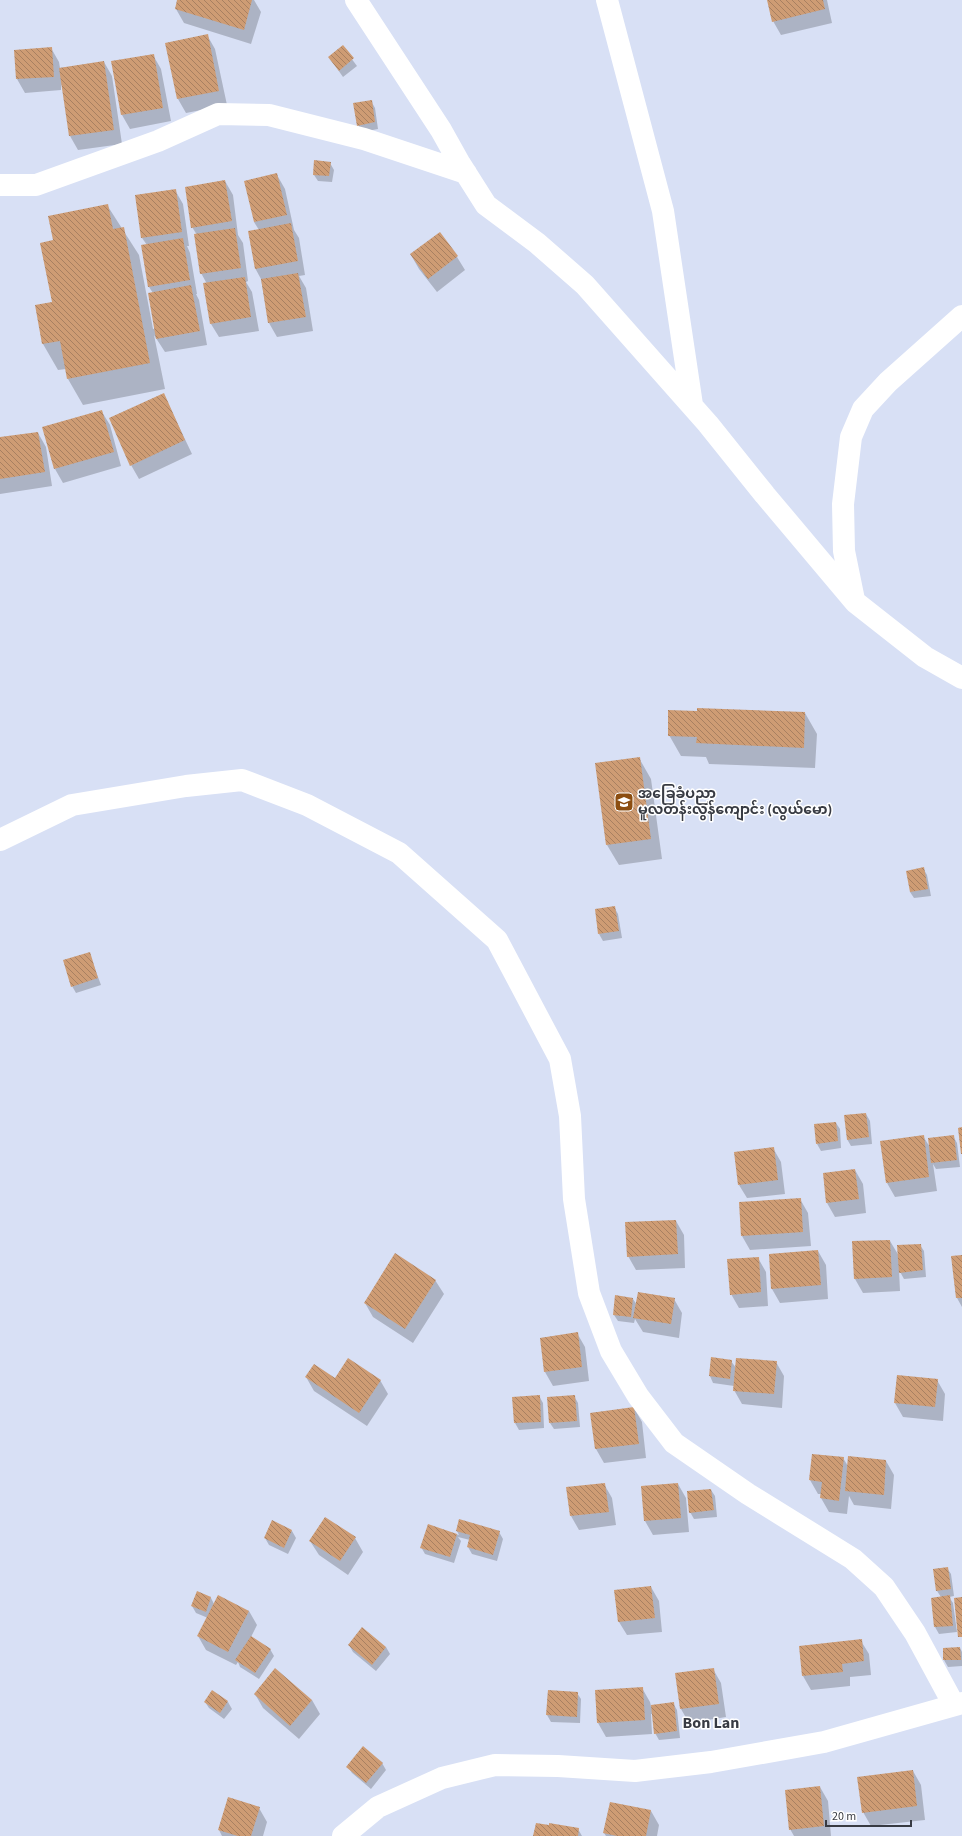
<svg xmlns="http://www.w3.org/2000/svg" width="962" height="1836" font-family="'Source Sans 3','Noto Sans Myanmar',sans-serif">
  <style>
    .shadow { fill: #0003 }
    .building { fill: url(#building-back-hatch) }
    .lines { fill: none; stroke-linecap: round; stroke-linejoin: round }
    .minor { stroke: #fff; stroke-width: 22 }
    .labels { text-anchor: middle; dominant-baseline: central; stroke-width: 3; stroke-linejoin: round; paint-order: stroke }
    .poi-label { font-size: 14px; font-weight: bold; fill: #383b43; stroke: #fff; text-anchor: start }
    .quarter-label { font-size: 16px; font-weight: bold; fill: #383b43; stroke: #fff }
  </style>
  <defs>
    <pattern id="building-back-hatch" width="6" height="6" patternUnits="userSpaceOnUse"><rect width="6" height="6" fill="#ce9c74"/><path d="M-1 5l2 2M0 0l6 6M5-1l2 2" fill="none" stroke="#a88061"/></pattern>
  </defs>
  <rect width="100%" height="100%" fill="#d8e0f5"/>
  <path class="shadow" d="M178,0H254L261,12L251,44L184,23L176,9Z
    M768,0H827L832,23L781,35L773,21Z
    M207,35L215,49L227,105L186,113L178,99L167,44Z
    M342,46L357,66L343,77L329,57Z
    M51,48L59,62L60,68L104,62L112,76L122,144L78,150L70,136L63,85H61V90L25,93L17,79L15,51Z
    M153,55L161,69L171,121L130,129L122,115L112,62Z
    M371,101L375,108L378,129L362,132L358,125Z
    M330,163L334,170L332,182L318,181L314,175Z
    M277,175L285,189L294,230L299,238L305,275L299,276L306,288L313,331L277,337L269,323L261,279L255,268L259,230L254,222Z
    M225,181L233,195L238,235L243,243L248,281L246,282L252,292L259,331L219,337L211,324L207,284L201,273L197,235L192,227Z
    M175,190L183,204L189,246H187L190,253L197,294H196L199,300L207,345L165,352L154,335L165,389L83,405L68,379L66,369L58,370L43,344L53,303L54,241L107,205L139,255L153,329H155L153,293L149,287L147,245L142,238Z
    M439,233L457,257L465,270L437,292L419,269L411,255Z
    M164,395L192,454L139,479L131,465Z
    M102,412L110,425L121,466L63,483L55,469Z
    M38,433L46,447L52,486L0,494V438Z
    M805,713L817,734L815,768L709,764L706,757L681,756L669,735Z
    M639,758L651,779L662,859L619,865L607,845Z
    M923,868L927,875L931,896L914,898L910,892Z
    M614,907L618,914L622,938L603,941L599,934L596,910Z
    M89,953L101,985L76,993L72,986Z
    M866,1114L870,1121L872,1144L851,1146L847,1139Z
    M836,1123L840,1129L841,1148L821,1151L817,1144Z
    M923,1136L931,1149L953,1136L957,1143L960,1167L936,1169L933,1164L937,1191L895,1197L887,1183Z
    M773,1148L781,1162L785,1194L747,1198L739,1185Z
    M855,1170L863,1184L866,1213L835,1217L827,1203L824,1174Z
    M800,1199L808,1213L811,1246L750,1250L742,1236L740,1203Z
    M676,1221L684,1235L685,1268L636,1270L628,1256Z
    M890,1241L899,1256L920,1245L924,1251L926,1277L904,1279L899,1270L900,1291L863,1293L855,1279Z
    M818,1251L826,1265L828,1299L780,1303L772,1289Z
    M962,1256V1307L957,1298L952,1257Z
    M758,1258L766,1272L768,1306L739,1308L731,1294Z
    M435,1280L444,1294L413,1343L373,1317L365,1303Z
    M633,1299L637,1305L674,1299L682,1313L679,1338L643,1332L635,1319L634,1323L618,1321L614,1315Z
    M577,1333L585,1347L589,1381L553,1386L545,1372L541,1338Z
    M731,1361L736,1368L776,1362L784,1376L782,1408L742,1404L734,1390V1386L713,1383L710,1376Z
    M306,1377L380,1380L388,1394L367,1426L314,1391Z
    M937,1380L945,1394L943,1421L903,1417L895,1403Z
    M539,1396L543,1403L544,1428L519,1430L515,1423Z
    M574,1396L578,1403L580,1427L554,1429L550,1423Z
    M634,1408L642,1422L646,1458L604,1463L596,1449L591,1413Z
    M843,1458L848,1466L886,1461L894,1475L891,1509L854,1505L849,1496L847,1514L829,1512L821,1498V1494H818L810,1480Z
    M604,1484L612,1498L616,1525L579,1530L571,1516L567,1488Z
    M678,1484L686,1498L689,1532L653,1535L645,1521L642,1487Z
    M711,1490L715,1496L717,1517L694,1519L690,1512Z
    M272,1522L292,1531L296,1538L288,1554L269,1545L265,1538Z
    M428,1526L459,1535L457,1531L499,1532L503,1539L497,1561L472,1554L468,1547L470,1540L458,1537L461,1541L454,1563L425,1554L421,1547Z
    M355,1538L363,1552L348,1575L319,1555L310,1541Z
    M947,1568L951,1574L954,1596L949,1597L953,1603L957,1632L939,1634L935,1627L932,1598L941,1597L937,1591L934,1569Z
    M651,1587L659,1601L662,1632L627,1635L619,1622Z
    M197,1593L211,1598L214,1604L249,1611L257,1625L251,1637L270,1649L274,1656L259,1679L240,1667L238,1662L236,1665L206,1650L198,1636L208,1618L196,1613L192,1606Z
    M861,1641L869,1654L871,1675L850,1677V1686L811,1690L803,1676Z
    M349,1645L386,1647L390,1654L376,1671L353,1652Z
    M960,1648L962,1652V1666L948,1667L944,1660V1649Z
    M713,1669L721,1683L726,1717L689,1723L681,1709L676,1674Z
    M642,1688L650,1702L651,1706L673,1703L677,1710L680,1738L659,1740L655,1733L653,1714H651L652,1734L606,1737L598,1723Z
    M213,1691L228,1702L232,1709L224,1719L209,1708L205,1702Z
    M548,1691L577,1693L581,1699L580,1723L551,1722L547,1715Z
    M255,1694L312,1700L320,1714L299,1739L263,1708Z
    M382,1763L386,1770L371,1789L352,1773L348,1767Z
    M913,1771L921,1785L925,1820L871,1826L863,1812Z
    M820,1787L828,1801L831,1836H794L790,1829Z
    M611,1803L651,1811L659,1825L657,1836H606L604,1833Z
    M259,1808L267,1822L263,1836H222L219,1830Z
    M578,1829L582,1836H534Z"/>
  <path class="building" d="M177,0H252L244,30L175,9Z
    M767,0H823L825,9L772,22Z
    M208,34L219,91L177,99L165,43Z
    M343,45L354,58L339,71L328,57Z
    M52,47L54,77L16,79L14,50Z
    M154,54L163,108L121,115L111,61Z
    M104,61L114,130L69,136L59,68Z
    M372,100L375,122L357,126L353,103Z
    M314,160L331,162L329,176L313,175Z
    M277,173L287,215L254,222L244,181Z
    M225,180L232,221L191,228L185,187Z
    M176,189L182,232L141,238L135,195Z
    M108,204L113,229L124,227L150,363L67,379L60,341L42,344L35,305L52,302L40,243L53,240L48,216Z
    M291,223L298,261L255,269L248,231Z
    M235,228L241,268L200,274L194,234Z
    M440,232L458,256L428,279L410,254Z
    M183,238L190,280L148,287L141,245Z
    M298,273L306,317L268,323L261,279Z
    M245,277L251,317L210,324L203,283Z
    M191,285L200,331L156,339L148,293Z
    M164,393L185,440L130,466L109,418Z
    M102,410L114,452L54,469L42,427Z
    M38,432L45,472L0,479V437Z
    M697,708L805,712L804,748L696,743L697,737L668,736V710L697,711Z
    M640,757L651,839L606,845L595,763Z
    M924,867L928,889L910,892L906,871Z
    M615,906L619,931L598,934L595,909Z
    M90,952L98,978L71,987L63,960Z
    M866,1113L869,1137L847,1140L844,1115Z
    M836,1122L838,1141L816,1144L814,1124Z
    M962,1127V1154H961L958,1128Z
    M924,1135L929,1177L886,1183L880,1141Z
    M954,1135L957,1160L931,1163L928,1138Z
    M774,1147L778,1180L738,1185L734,1152Z
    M855,1169L859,1199L826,1203L823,1173Z
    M801,1198L803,1232L741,1236L739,1202Z
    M676,1220L678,1254L627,1257L625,1222Z
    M890,1240L892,1277L854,1279L852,1241Z
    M921,1244L923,1270L899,1273L897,1245Z
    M818,1250L821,1285L771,1289L769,1254Z
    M395,1253L436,1280L405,1329L364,1303Z
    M962,1255V1298H956L951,1256Z
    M759,1257L761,1292L730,1295L727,1259Z
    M638,1292L675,1298L671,1324L633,1318Z
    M615,1295L633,1298L631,1317L613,1315Z
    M578,1332L582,1367L544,1372L540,1338Z
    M711,1357L732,1360L730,1379L709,1376Z
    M348,1358L381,1380L359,1413L305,1377L314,1364L335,1378Z
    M736,1358L777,1361L774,1394L733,1391Z
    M897,1375L938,1379L935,1407L894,1403Z
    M540,1395L541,1422L514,1423L512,1397Z
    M575,1395L577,1421L549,1423L547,1397Z
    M634,1407L639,1444L595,1449L590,1413Z
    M812,1454L844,1457L839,1501L820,1498L822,1482L809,1480Z
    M848,1456L886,1460L884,1495L845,1491Z
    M605,1483L609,1512L570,1516L566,1487Z
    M678,1483L681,1518L644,1521L641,1486Z
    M711,1489L714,1510L689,1513L687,1491Z
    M325,1517L356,1537L340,1561L309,1541Z
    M459,1519L500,1531L493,1555L467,1547L470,1535L456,1531Z
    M272,1520L292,1530L284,1548L264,1538Z
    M428,1524L457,1534L450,1557L420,1548Z
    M948,1567L951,1589L936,1591L933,1569Z
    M651,1586L655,1618L618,1622L614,1590Z
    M197,1591L211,1597L206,1612L191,1606Z
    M218,1595L249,1611L228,1652L197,1636Z
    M950,1595L953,1626L934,1627L931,1598Z
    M962,1597V1637H958L954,1598Z
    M362,1627L386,1647L372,1665L348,1645Z
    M251,1636L271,1649L255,1673L235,1660Z
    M862,1639L864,1661L842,1664L843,1672L802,1676L799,1646Z
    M960,1647L961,1660H943V1648Z
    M275,1668L312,1700L290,1726L254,1694Z
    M714,1668L719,1704L680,1709L675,1673Z
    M643,1687L645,1720L597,1723L595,1690Z
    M212,1690L228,1701L220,1713L204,1702Z
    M548,1690L578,1692L577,1717L546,1715Z
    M674,1702L677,1731L654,1734L651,1705Z
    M363,1746L383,1763L366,1783L346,1767Z
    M913,1770L917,1806L862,1813L857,1777Z
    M820,1786L824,1826L789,1830L785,1790Z
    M228,1797L260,1807L251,1836H238L218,1830Z
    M610,1802L651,1810L646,1836H617L603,1833Z
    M536,1823L549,1825V1823L579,1828L578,1836H533Z"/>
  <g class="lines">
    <path class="minor" d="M356,0L441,130L460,164L486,205L537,243L585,285L708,424L765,495L855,602L925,657L962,678
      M607,0L663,211L692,405
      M0,185H36L158,141L218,114L269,115L364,139L466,173
      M854,600L844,551L843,504L851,437L863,409L888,382L962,316
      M0,840L72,805L186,786L242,780L307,805L399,853L497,940L560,1059L570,1116L574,1199L589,1293L611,1351L638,1396L674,1443L748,1494L853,1559L884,1587L915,1633L954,1705
      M343,1836L378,1807L442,1778L495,1765L558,1766L635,1771L711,1762L824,1742L962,1703"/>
  </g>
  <defs>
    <g id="school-square" transform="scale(1)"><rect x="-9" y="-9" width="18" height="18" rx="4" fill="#8c4e11" stroke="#fff"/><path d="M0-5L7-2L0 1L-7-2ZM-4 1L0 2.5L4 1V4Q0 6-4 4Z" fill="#fff"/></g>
  </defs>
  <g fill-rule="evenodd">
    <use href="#school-square" x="624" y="802"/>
  </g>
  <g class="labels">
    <g class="poi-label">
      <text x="638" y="794">အခြေခံပညာ<tspan x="638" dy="16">မူလတန်းလွန်ကျောင်း (လွယ်မော)</tspan></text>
    </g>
    <g class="quarter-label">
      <text x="711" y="1723">Bon Lan</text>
    </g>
  </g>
  <path d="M826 1820v6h85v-6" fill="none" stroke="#383b43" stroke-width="2"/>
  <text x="832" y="1820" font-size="12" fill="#383b43" stroke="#ffffff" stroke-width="3" paint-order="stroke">20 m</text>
</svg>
